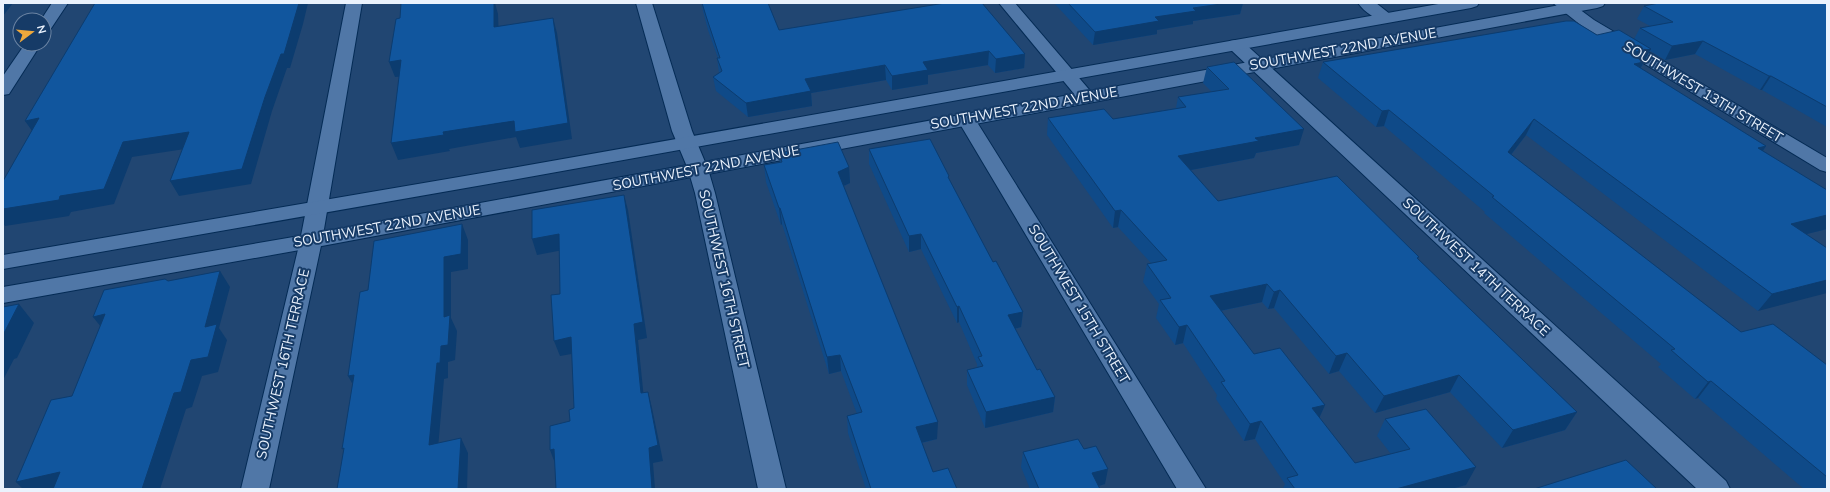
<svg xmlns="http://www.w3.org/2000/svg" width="1830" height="492" font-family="'Nunito Sans',sans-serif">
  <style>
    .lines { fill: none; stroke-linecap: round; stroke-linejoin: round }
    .minor-casing { stroke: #042b55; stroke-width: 2 }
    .tertiary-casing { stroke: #042b55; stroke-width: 2 }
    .secondary-casing { stroke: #042b55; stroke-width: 2 }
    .minor { fill: #5077a7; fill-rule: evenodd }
    .tertiary { fill: #5077a7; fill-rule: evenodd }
    .secondary { fill: #5077a7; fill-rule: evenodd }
    .wall { fill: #0f4a88 }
    .shaded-wall { fill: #0c3c6f }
    .building { fill: #11569e; stroke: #0c3c6f }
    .labels { text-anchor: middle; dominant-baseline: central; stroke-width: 4; stroke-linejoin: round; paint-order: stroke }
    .street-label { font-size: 14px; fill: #eaf2fd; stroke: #163b67 }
  </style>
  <rect width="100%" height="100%" fill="#214672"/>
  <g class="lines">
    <g class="minor-casing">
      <path id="minor" d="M52,3H68L50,30L44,32V20H41Z
        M346,3H362L322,241L269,489H241L300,241Z
        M999,3H1015L1092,93L1095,97L1092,101L1086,102L1080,101Z
        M1358,3H1376L1395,18L1393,21C1381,24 1365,13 1358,3Z
        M1553,3H1571L1594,20L1827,158V172L1820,170L1582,26Z
        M1236,40L1242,41L1726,481L1730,489H1697L1230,49L1228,45L1230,41Z
        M25,44H41L9,94L3,95V76Z
        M966,113L973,115L975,119L1206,489H1177L957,119L959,115Z"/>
    </g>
    <g class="tertiary-casing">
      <path id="tertiary" d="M636,3H652L692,131L708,169L715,193L786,489H758L695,193L688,169L672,131Z"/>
    </g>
    <g class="secondary-casing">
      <path id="secondary" d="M1444,3H1479L1477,6L1471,8L512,180L3,269V255L512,168Z
        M1571,3H1605L1603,6L1597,8L311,248L3,303V287L311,234Z"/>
    </g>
    <use href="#minor" class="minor"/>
    <use href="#tertiary" class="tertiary"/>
    <use href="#secondary" class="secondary"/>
  </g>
  <path class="wall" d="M701,3H768L779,30L1025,54L1024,68L995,73L988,65L928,75V84L892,90L886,80L811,93L812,106L748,117L716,91L713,77L719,73L717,58H718L708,30Z
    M1054,3H1243L1240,14L1193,21V24L1157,30V34L1093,45Z
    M1827,3V127L1762,90H1760L1695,54L1665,60L1650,51L1641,68L1766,146L1763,151L1827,229L1806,234L1827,248L1758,311L1526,135L1511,155L1741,332L1827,365V489H1804L1698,398L1695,399L1658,367L1661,364L1484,213L1485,212L1384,126L1376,127L1318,78L1323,62L1597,35L1634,39L1640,28L1650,26L1637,19L1644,6Z
    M1207,67L1299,145L1256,153L1254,158L1191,170L1218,201L1419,257L1418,259L1577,412L1565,430L1502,448L1450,392L1375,413L1339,371L1329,374L1274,308L1268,309L1262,302L1221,311L1254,354L1325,405L1319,418L1355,463L1391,454L1377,436L1385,419L1466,485L1451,489H1283L1285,484L1255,439L1244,441L1216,399L1217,395L1183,343L1175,345L1156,318L1159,304L1143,282L1147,264L1151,263L1118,227L1113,228L1047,135L1048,118L1113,119L1176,108L1178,97L1212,92L1203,83Z
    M869,149L949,176V180L993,262L1023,312L1021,327L1015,329L1037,370L1055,397L1053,412L985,428L967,385V370L977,368V364L959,322L957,323L921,249L909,252L869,164Z
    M779,153L849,167L850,183L844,186L937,439L922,443L933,472L957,489H866L848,433L847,416L857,414L841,371L829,374L782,224L781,225L766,182L764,165L780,163Z
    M1084,449L1105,484L1099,486L1100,489H1030L1021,467L1023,452Z"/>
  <path class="shaded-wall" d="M3,3H13L3,16Z
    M299,3H308L303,24L290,68H287L272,111L251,184L179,196L170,181L265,97Z
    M494,3H495L498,14L499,42L494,27Z
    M1228,3H1243L1240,14L1193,21V24L1157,30V34L1093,45L1095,32L1193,8Z
    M553,18L557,33L572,139L520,148L516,137L449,149L450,151L398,160L391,143L443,132Z
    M1703,41L1695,54L1665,60L1672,46Z
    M1651,49L1635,78L1629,53Z
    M989,51L988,65L928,75V84L892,90V76L923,62Z
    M1025,54L1024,68L995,73L996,59Z
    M401,60L407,76L395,77L389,62Z
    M885,65L886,80L811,93L812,106L748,117L746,103L805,79Z
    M1769,76H1771L1762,90H1760Z
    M1389,110L1384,126L1376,127L1382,111Z
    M39,118L35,135L25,121Z
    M1534,119L1526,135L1500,169L1508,152Z
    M1304,129L1299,145L1256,153L1254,158L1175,173L1178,156L1255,138Z
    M189,132L198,147L132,157L114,204L71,212L69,216L5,226L3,223V193L60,196L123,142Z
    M1766,146L1755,163L1758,148Z
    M849,167L850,183L839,188L838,172Z
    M624,195L628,210L647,338L638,340L645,409L641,393L634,324Z
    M779,208H780L782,224L781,225Z
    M1121,210L1118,227L1113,228L1115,211Z
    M1827,215V229L1779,241L1791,224Z
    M462,224L468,240V269L451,272V318L457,331L455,360L448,362V378L444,379L437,460L429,445L437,363L441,346L444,317V257Z
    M559,234L563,250L537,255L532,239Z
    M921,234V249L909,252V236Z
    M220,271L230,287L219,328L227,340L218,372L202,376L192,407L186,409L160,489H142L174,393L191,360L205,327Z
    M1827,280V293L1758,311L1772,294Z
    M1267,284L1262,302L1205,314L1210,296Z
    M1280,290L1274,308L1268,309L1274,292Z
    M19,304L34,323L17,358L14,359L3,380V335Z
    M959,306V322L957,323V307Z
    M1023,312L1021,327L1007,331L1008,315Z
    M105,314V332L93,317Z
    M1187,325L1183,343L1175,345L1179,327Z
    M571,337L577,353L560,356L554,341Z
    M1347,353L1339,371L1329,374L1336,356Z
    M840,355L841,371L829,374L827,357Z
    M354,375L357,392L348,376Z
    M1459,375L1450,392L1375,413L1384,396Z
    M1711,381L1698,398L1695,399L1708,382Z
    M648,392L652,408L663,461L653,463L655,489H652L649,448Z
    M1055,397L1053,412L985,428L986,412Z
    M1325,405L1317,423L1312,408Z
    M1577,412L1565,430L1502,448L1513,430Z
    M1261,421L1255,439L1244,441L1250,424Z
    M938,422L937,439L916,444V427Z
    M461,438L468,453L467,489H458Z
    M554,449L556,466L550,450Z
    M1476,467L1466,485L1451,489H1396Z
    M1108,469L1105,484L1089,489L1092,473Z
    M60,472L67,489H23L16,482Z"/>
  <path class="building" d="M95,3H299L284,54H281L265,97L242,169L170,181L189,132L123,142L104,189L60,196L59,200L3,209V194L4,193H3V181L39,118L25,121Z
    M401,3H494V27L553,18L568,123L515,132L514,121L443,132L444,135L391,143L401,60L389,62L396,19L400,18Z
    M702,3H768L779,30L945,3H982L1025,54L996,59L989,51L923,62L928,70L892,76L885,65L805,79L811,91L746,103L713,77L722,71L717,58H720L706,16Z
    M1068,3H1228L1193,8L1196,11L1155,17L1159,21L1095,32Z
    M1659,3H1827V107L1771,76H1769L1703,41L1672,46L1640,28L1673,22L1644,6Z
    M1566,21H1574L1597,35L1619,30L1651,49L1629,53L1644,62L1634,64L1766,146L1758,148L1827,190V215L1791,224L1827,248V280L1772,294L1534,119L1508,152L1741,332L1773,324L1827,365V477L1711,381L1708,382L1671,350L1675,349L1492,197L1494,196L1389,110L1382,111L1323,62Z
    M1234,62L1304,129L1255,138L1259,141L1178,156L1218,201L1337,176L1419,257L1417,258L1577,412L1513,430L1459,375L1384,396L1347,353L1336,356L1280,290L1274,292L1267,284L1210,296L1254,354L1280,348L1325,405L1312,408L1355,463L1410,449L1385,419L1426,409L1476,467L1396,489H1295L1287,478L1298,475L1261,421L1250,424L1221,382L1225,381L1187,325L1179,327L1160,300L1171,298L1147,264L1167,260L1121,210L1115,211L1048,118L1104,109L1113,119L1186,107L1178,97L1229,89L1207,67Z
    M930,139L949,176L948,177L993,262L996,261L1023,312L1008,315L1037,370L1040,369L1055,397L986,412L967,370L983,366L978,357L982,356L959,306L957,307L921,234L909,236L869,149Z
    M838,142L849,167L838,172L938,422L916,427L933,472L948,468L957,489H871L847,416L862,412L840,355L827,357L780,208H779L764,165L782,162L779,153Z
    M624,195L643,322L634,324L641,393L648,392L658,445L649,448L652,489H556L554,449L550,450V426L570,421L569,410L574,408L571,337L554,341L551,295L560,294L559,234L532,239V210Z
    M462,224L461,254L444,257V317L450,315L448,345L441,346L440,363H437L429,445L461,438L458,489H337L344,448L342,449L354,375L348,376L360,292L368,290L374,241Z
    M220,271L205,327L217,324L208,357L191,360L181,392L174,393L142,489H53L60,472L16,482L51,400L72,396L105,314L93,317L104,290L165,279L168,281Z
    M19,304L3,335V307Z
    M1078,439L1084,449L1096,446L1108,469L1092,473L1100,489H1039L1023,452Z
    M1626,460L1657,489H1534Z"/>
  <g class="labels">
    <g class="street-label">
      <text transform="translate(1343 49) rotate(-10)">SOUTHWEST 22ND AVENUE</text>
      <text transform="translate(1703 92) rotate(31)">SOUTHWEST 13TH STREET</text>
      <text transform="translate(1024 108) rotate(-10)">SOUTHWEST 22ND AVENUE</text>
      <text transform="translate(706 168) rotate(-11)">SOUTHWEST 22ND AVENUE</text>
      <text transform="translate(387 226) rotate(-10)">SOUTHWEST 22ND AVENUE</text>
      <text transform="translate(1476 267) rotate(43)">SOUTHWEST 14TH TERRACE</text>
      <text transform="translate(724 279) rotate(77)">SOUTHWEST 16TH STREET</text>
      <text transform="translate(1079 304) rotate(59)">SOUTHWEST 15TH STREET</text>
      <text transform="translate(283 364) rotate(-77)">SOUTHWEST 16TH TERRACE</text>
    </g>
  </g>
  <rect width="1830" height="492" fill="none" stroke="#eaf2fd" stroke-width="8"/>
  <g transform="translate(32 32) rotate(74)"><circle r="19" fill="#163b67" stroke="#6b84a3"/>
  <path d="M0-3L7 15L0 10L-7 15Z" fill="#eda83c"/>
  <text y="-6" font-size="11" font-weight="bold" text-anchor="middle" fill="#eaf2fd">N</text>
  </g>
</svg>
